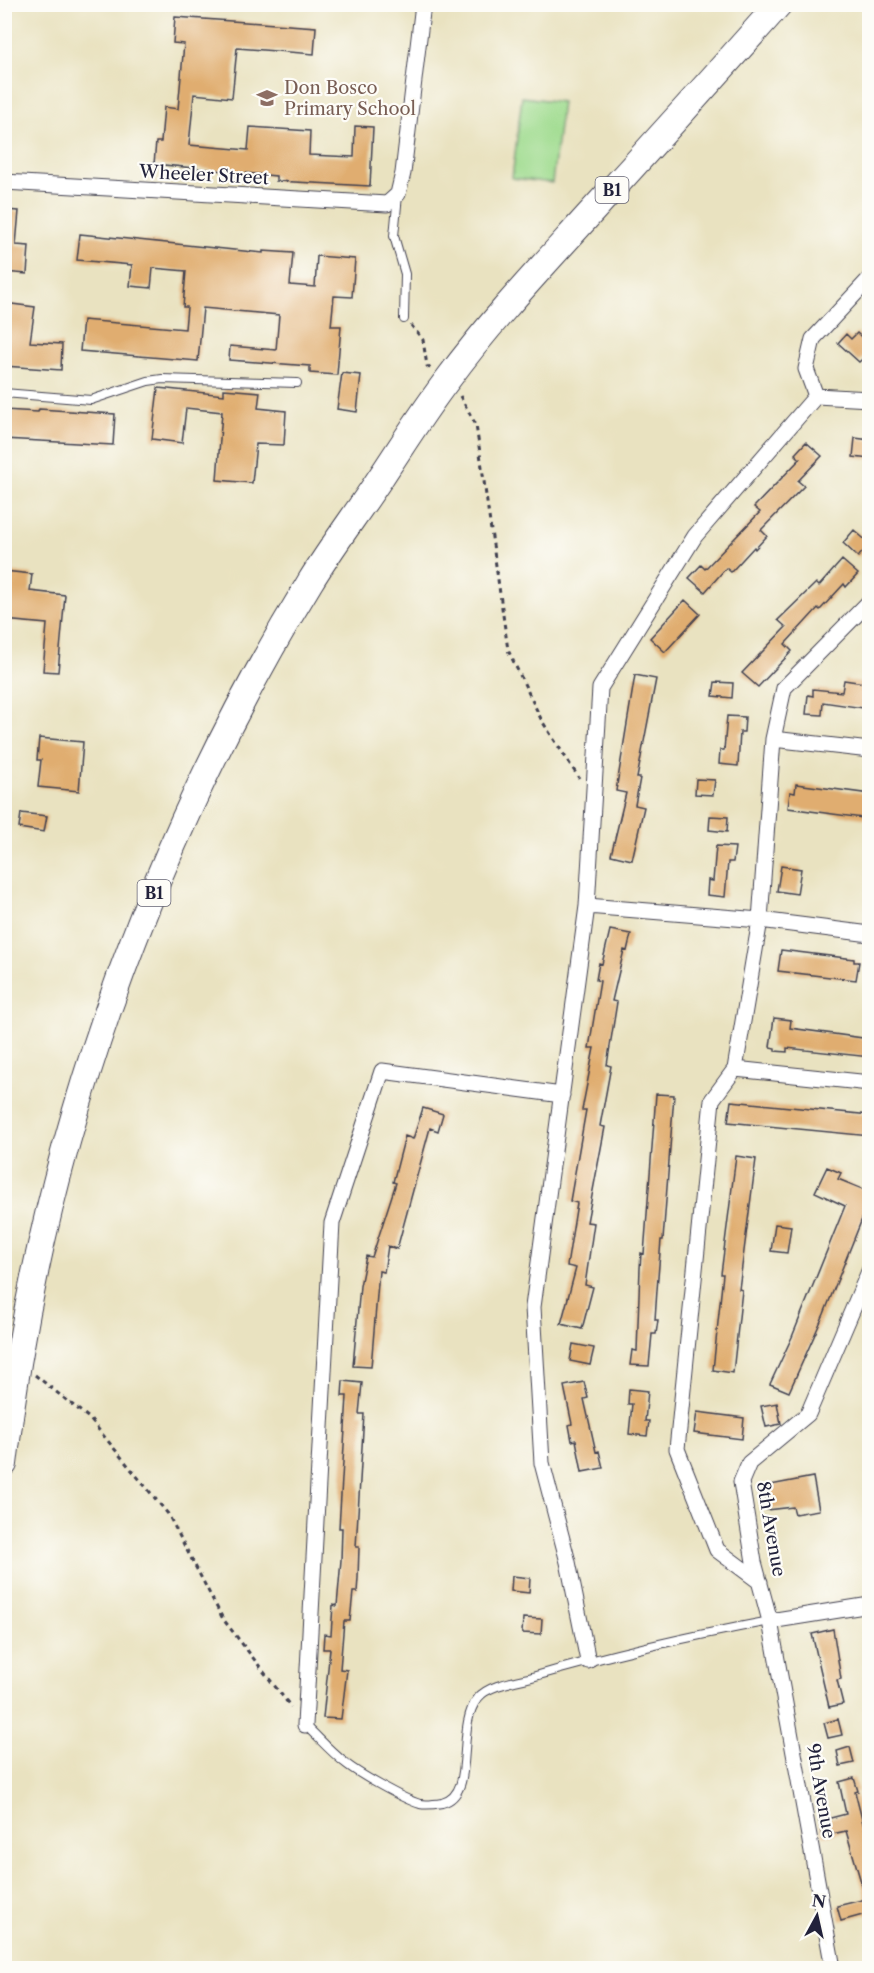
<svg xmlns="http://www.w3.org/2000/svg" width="874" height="1973" font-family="'Libre Caslon Text',serif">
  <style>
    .green { fill: #a0dc90; stroke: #617f66; stroke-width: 1.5 }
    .building { fill: #e0ad70 }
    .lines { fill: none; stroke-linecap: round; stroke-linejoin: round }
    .service-casing { stroke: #403f4f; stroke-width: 10 }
    .minor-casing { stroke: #403f4f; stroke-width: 17 }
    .trunk-casing { stroke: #403f4f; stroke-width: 28 }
    .path { stroke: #403f4f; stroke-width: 3; stroke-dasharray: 4.5 4.5; stroke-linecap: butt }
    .service { stroke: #fff; stroke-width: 8 }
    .minor { stroke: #fff; stroke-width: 15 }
    .trunk { stroke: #fff; stroke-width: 26 }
    .labels { text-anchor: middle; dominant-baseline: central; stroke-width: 4.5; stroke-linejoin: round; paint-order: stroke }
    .shield { fill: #fdfcf7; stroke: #646373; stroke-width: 1.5 }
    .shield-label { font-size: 16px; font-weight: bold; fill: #22223b }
    .education-label { font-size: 18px; fill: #785e54; stroke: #fdfcf7; text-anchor: start }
    .street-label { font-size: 18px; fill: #22223b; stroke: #fdfcf7 }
  </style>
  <rect width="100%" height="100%" fill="#fdfcf7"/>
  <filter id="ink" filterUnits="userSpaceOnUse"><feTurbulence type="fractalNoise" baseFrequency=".0167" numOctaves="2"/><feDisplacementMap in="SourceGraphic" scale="12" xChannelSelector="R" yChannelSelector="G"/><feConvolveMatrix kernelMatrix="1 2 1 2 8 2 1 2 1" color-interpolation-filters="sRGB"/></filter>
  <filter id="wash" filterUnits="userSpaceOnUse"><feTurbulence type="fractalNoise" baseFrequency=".008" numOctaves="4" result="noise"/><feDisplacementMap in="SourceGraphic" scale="24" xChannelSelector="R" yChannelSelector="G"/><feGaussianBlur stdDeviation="1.35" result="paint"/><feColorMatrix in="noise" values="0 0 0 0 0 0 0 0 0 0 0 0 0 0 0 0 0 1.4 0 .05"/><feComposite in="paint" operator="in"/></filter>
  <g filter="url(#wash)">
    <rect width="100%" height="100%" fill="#e9e2c0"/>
    <path class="green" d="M522,97L562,102L552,183L512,178Z"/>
    <g id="blocks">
      <path class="building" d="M175,17L316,27L314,54L237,48L232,98L194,94L189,145L248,150L250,127L310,131L309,155L354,157L355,126L373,127L370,186L276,181V176L154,164L156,142H161L164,107L178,109L184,44L173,43Z
        M4,210L19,211L16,245L29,246L27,274L4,272Z
        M80,234L263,253V251L293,253L290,285L315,287L317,256L355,259L352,297L334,296L331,326H341L337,375L310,373V366L229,360L230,346L276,350L279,315L203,308L198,361L80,351L83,320L185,329L187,307H183L186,271L153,268L151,288L130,286L132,265L77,260Z
        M4,303L35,307L30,342L62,344L61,370L4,366Z
        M857,333L870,345V352L859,362L838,343L846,334L851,339Z
        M342,373L361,375L357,412L337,409Z
        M158,388L224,395V389L260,392L258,408L286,411L284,445L256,444L252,483L217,480L222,412L186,408L182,443L152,439Z
        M39,409L115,414L113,445L4,439V410L38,412Z
        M855,438L870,440V459L853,457Z
        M806,442L822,456L798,481L804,486L761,530L767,536L755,549L754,547L731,572L726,568L705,592L689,578L701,565L705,569L760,512L754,507L800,459L795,454Z
        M854,530L870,544L858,557L843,543Z
        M842,560L858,574L846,587L844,584L820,610L818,608L785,644L792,651L758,687L742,673L786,627L778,620L816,583L819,586Z
        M4,571L32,574L30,591L65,595L58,672L43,671L47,624L4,620Z
        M685,600L700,614L665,652L650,638Z
        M635,675L656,679L637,778H640L635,805L644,807L632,860L611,855L626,793L616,791Z
        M844,680L870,684V709L823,702L822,715L806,714L808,695L813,696V689L842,692Z
        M715,682L733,683L732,698L713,696Z
        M727,716L745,717L744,732H740L738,766L719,764L720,750H724Z
        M39,738L83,742L79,791L38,787L41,760H37Z
        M696,779L715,780L713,795L695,794Z
        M796,784L870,794V819L788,808L790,792L795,793Z
        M21,813L47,816L44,832L19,828Z
        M710,816L728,817L727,832L709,830Z
        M716,846L735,847L733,862H728L725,897L707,895L708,880L713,881Z
        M781,866L801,869L797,894L777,891Z
        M610,930L631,934L627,951L624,950L612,1001L617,1002L607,1065L611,1066L600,1126L605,1127L587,1222L594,1223L585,1285L593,1287L582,1329L561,1324L576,1268L567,1266L577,1203L570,1201L586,1110H582L594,1048H589L600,981L596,980L599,963L602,964Z
        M781,950L854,959V962H859L856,980L778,971Z
        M774,1018L791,1020L790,1028L870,1039V1057L787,1048V1052L775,1051V1048L770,1047Z
        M656,1094L674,1095L663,1240H661L657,1290L655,1320H658L656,1334H652L649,1366L630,1365L632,1350L637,1351L640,1268L641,1253L644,1254Z
        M731,1101L870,1115V1136L728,1122Z
        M423,1108L443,1114L438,1131L430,1128L397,1249L388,1246L384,1272L379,1271L371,1367L353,1366L360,1286L366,1256L372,1257L396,1183L393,1182L405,1136L413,1139Z
        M736,1156L756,1159L739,1289L742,1290L733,1373L713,1370L723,1274H721Z
        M827,1167L841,1173L838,1179L870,1192V1199L824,1314L789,1392L770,1384L792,1337L845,1206L815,1192Z
        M775,1224L791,1226L787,1253L771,1251Z
        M573,1344L594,1348L590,1365L570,1361Z
        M343,1381L362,1383L359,1414H364L356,1547H359L358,1578L357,1592H353L350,1621H344L340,1669L347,1670L341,1719L323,1718L330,1649H323L324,1634L331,1635L333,1605L337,1606L341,1560L342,1528H339L347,1396H342Z
        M584,1382L588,1398L584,1399L596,1452L599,1451L603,1468L582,1472L576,1440L572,1441L569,1425L572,1424L564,1386Z
        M629,1389L648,1391L645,1421H649L647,1436L629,1434L632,1404H628Z
        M777,1403L781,1424L766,1427L761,1406Z
        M697,1412L744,1418L742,1439L694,1433Z
        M813,1477L819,1510L795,1514L793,1507L767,1510L765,1486Z
        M512,1576L530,1578L529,1593L511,1591Z
        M523,1618L542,1619L541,1634L522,1633Z
        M833,1629L841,1679L837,1680L843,1704L829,1707L812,1634Z
        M838,1719L842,1735L828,1738L824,1723Z
        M850,1747L854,1763L840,1766L837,1751Z
        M854,1778L858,1791L855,1792L866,1835H870V1913L841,1921L837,1906L866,1899L846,1831L823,1836L819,1821L846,1814L839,1782Z"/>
    </g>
  </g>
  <g filter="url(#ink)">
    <use href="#blocks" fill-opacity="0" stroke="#403f4f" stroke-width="1.5"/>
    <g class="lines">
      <g class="service-casing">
        <path id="service" d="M398,195L394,236L405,274L404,319
          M4,393L91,400L148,381L162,379L297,383
          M305,1725C318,1737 330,1751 344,1762C357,1773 403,1799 420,1804C425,1805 436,1804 442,1803C478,1794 454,1727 478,1698C488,1685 517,1681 532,1677C611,1654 690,1636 770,1621"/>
      </g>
      <g class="minor-casing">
        <path id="minor" d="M4,182L387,204L398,194L403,173L423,4
          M816,396L806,369L813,339L870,278
          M816,396L870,399
          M773,739L870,750
          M587,906L760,920L870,934
          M735,1069L870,1083
          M760,1582L717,1550L677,1449L712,1100L735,1069L760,920L773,739L784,688L870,601
          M770,1621L870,1605
          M588,1661L568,1562L542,1463L533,1307L587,906L600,688L695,536L816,396
          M305,1725L332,1223L382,1071L562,1095
          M833,1968L770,1621L754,1562L741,1482L749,1463L808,1414L870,1269"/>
      </g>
      <g class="trunk-casing">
        <path id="trunk" d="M4,1464C39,1155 148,847 310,582C332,546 358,512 381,477C403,444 424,410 448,379C490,322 539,270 586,218C651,147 715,76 779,4"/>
      </g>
      <path class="path" d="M411,325L423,340L427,366L431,369
        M460,396L476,425L508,650L542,721L579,778
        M35,1375L89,1418L168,1514L223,1619L291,1707"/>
      <use href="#service" class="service"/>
      <use href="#minor" class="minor"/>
      <use href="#trunk" class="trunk"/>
    </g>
  </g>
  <defs>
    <g id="school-bare" transform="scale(1.62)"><path d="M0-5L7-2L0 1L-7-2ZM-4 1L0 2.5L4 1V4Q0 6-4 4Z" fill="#8d6e63" stroke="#fdfcf7" stroke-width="2.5" paint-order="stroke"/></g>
  </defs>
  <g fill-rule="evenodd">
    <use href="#school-bare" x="267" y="98"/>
  </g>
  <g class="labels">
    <g class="shield">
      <rect x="595.5" y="177" width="33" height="26" rx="4.5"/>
      <rect x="137.5" y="880" width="33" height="26" rx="4.5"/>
    </g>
    <g class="shield-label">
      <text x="612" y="190">B1</text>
      <text x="154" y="893">B1</text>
    </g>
    <g class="education-label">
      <text x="284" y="88">Don Bosco<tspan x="284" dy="21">Primary School</tspan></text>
    </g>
    <g class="street-label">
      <text transform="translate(204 175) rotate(3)">Wheeler Street</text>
      <text transform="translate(771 1529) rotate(80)">8th Avenue</text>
      <text transform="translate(821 1791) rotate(80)">9th Avenue</text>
    </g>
  </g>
  <rect width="874" height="1973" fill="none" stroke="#fdfcf7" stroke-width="24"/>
  <g transform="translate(817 1916) rotate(8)" stroke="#fdfcf7" stroke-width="4.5" paint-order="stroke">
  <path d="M0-4.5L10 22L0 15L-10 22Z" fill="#22223b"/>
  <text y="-9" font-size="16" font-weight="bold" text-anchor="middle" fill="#22223b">N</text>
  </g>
</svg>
